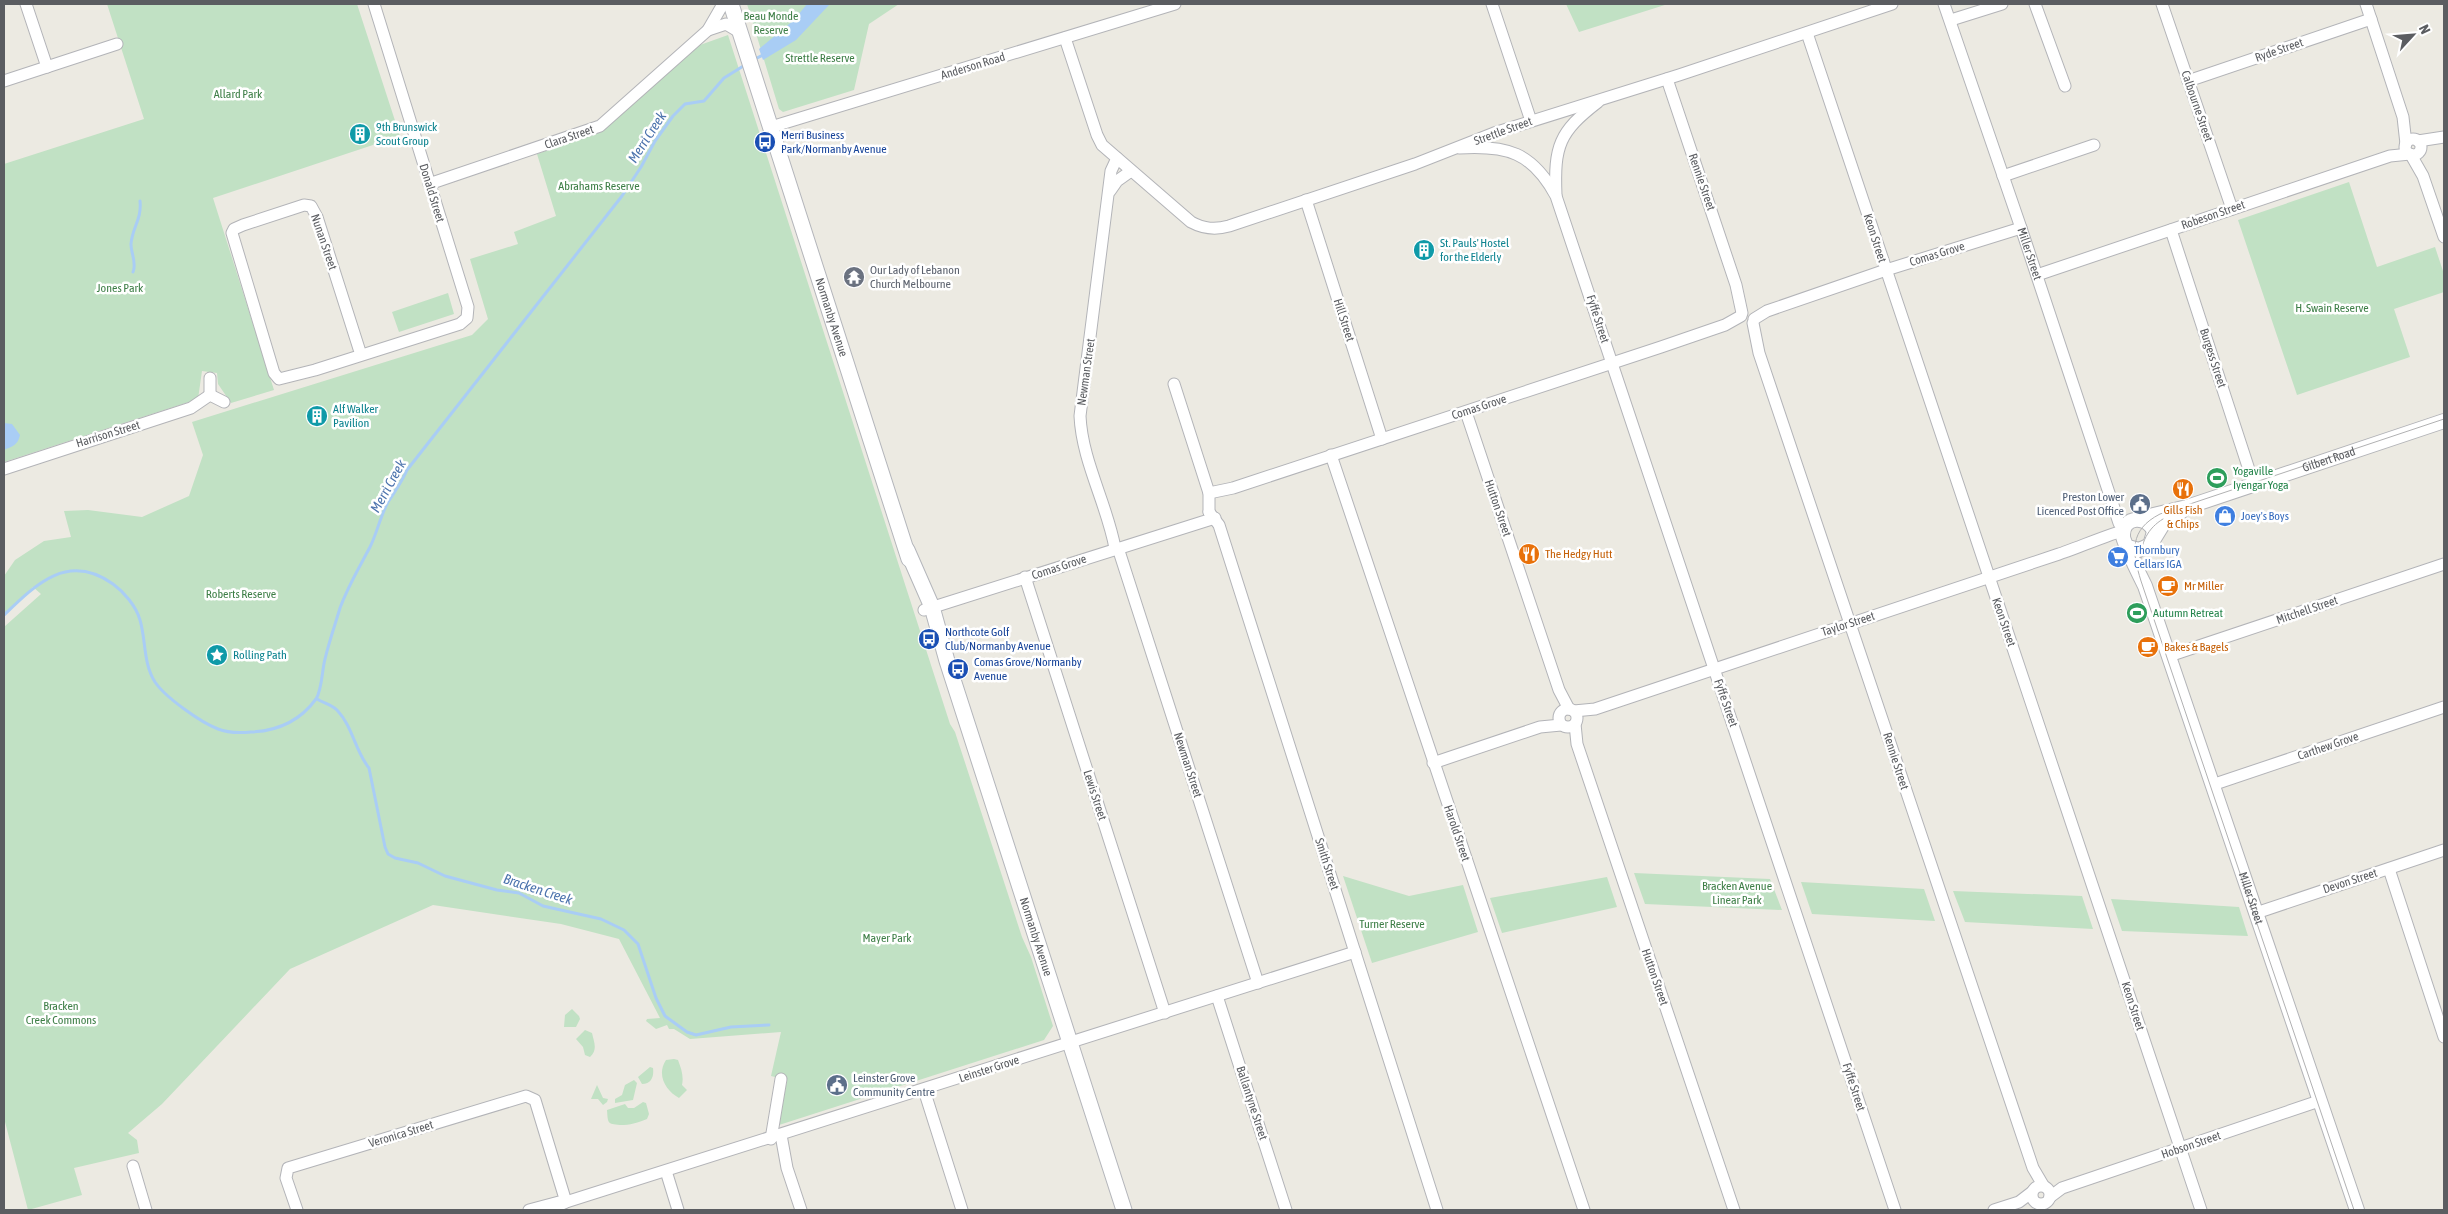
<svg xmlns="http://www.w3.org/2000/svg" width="2448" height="1214" font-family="'Asap Condensed',sans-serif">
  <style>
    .green { fill: #c1e1c4 }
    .water { fill: #a9cdf5 }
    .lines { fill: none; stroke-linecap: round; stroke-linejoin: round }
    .stream { stroke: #a9cdf5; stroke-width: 3 }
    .minor-casing { stroke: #b3b4b8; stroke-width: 13 }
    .tertiary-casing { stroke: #b3b4b8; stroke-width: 16 }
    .secondary-casing { stroke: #b4b6bb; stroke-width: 17 }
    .minor { stroke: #fff; stroke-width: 11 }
    .tertiary { stroke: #fff; stroke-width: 14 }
    .secondary { stroke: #fff; stroke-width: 15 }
    .tram { stroke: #b1b1b2; stroke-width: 1 }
    .labels { text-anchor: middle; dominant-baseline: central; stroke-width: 5; stroke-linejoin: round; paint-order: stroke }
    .park-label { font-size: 12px; fill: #3d7e46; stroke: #fff }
    .street-label { font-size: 12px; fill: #5b5d61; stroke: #fff }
    .culture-label { font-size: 12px; fill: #0d838f; stroke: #fff; text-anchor: start }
    .transit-label { font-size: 12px; fill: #164399; stroke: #fff; text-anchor: start }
    .worship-label { font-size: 12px; fill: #5b616d; stroke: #fff; text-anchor: start }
    .leisure-label { font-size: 12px; fill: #27864d; stroke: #fff; text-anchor: start }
    .service-label { font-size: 12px; fill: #4e5e75; stroke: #fff; text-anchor: end }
    .food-label { font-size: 12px; fill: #c56008; stroke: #fff; text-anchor: start }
    .shop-label { font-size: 12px; fill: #366cbe; stroke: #fff; text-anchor: start }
    .water-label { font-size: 14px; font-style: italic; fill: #4c73ad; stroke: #fff }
  </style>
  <rect width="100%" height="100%" fill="#eceae2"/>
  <path class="green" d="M107,4H357L400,136L213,198L274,390L231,403L218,384L217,373L202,371L198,399L4,462V164L144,119Z
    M747,4H899L869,24L854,90L783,112L779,109Z
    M1566,4H1668L1579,32Z
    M728,35L950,724L955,732L1022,937L1031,957L1053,1026L1044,1040L779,1125L787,1080L771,1076L781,1032L690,1039L674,1029H669L667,1025L656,1029L646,1021L647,1019L660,1018L619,939L561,924L433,905L290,969L162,1104L128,1133L137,1140L139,1153L74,1168L82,1195L28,1210L4,1118V627L41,594L33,587L4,615V576L15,560L44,541L71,537L64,511L88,510L142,517L189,496L203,455L192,422L472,335L488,319L470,259L518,244L514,232L556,216L537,154L605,129L700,45Z
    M2349,182L2377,267L2435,247L2444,274V292L2394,309L2410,357L2297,395L2238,220Z
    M448,293L454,314L399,332L392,312Z
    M1634,873L1770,879L1782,910L1645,904Z
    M1343,876L1409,896L1463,885L1478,932L1372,963Z
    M1607,877L1617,907L1502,933L1490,898Z
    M1801,882L1924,889L1935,921L1812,914Z
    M1953,891L2082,896L2093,929L1965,922Z
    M2111,899L2239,907L2248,936L2122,931Z
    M572,1009L579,1016L580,1019L576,1027H564L565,1015Z
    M585,1030L592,1033C594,1042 598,1050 590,1057L585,1055L583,1047L576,1039Z
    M674,1059L678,1060C681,1068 684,1076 682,1085L687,1090L679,1098C666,1091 656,1075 666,1060Z
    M650,1067L653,1068C654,1076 652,1084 642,1084L638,1077Z
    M634,1080L637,1083L633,1100L615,1103V1099L622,1095L625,1085Z
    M597,1085L603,1098L608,1099L607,1102L603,1105L598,1099H591Z
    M643,1102L646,1103L649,1114L647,1119C636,1123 631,1125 620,1125C607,1124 608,1123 607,1110L625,1104L628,1108H634Z"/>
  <path class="water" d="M807,4H830L796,40L763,60L759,49L794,20Z
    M4,423L12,424L20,435C18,445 13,446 4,450Z"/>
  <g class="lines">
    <path class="stream" d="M753,60L765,54
      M133,272C137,263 131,254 131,244C132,228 142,219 140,201
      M4,615C36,584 68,552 113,584C124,592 136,606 140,620C146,640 143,663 155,682C165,697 200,722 218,729C228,733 240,733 251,732C277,731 300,721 316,699C322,690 322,670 325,659C329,642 335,625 340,608C348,586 359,568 370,547C377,533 380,517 388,502C395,491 402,482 407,470L622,196L641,167L655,141L673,116L685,104L704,101L724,78L745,65
      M317,699C323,703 331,704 337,710C353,727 355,751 369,768L385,847L388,854L395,858L418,863L445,876L497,890L519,893L543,906L601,919L624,930L638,944L656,998L665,1016L687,1032L696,1035L731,1027L769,1025"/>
    <g class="minor-casing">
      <g id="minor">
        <path d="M26,4L47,67"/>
        <path d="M1492,4L1531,121"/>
        <path id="s1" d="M1944,4L2021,228L2119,523L2123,530"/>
        <path d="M2035,4L2065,86"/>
        <path d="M2162,4L2232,209"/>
        <path d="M2366,4L2403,117L2406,144"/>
        <path d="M1951,20L2002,4"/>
        <path d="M708,30L726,24L741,33"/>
        <path d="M1807,33L2201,1210"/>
        <path d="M1065,38L1097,135L1102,145L1191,222C1204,229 1215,230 1229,226L1415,164L1494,133L1679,75L1892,4"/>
        <path d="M1667,79L1736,285L1742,313"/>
        <path d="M4,81L117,44"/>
        <path d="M2188,81L2371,19"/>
        <path d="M771,127L1175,4"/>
        <circle cx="2413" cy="147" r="8"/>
        <path d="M2418,141L2444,137"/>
        <path d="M1459,148C1507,145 1532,152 1556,196L1895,1210"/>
        <path d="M2411,155L2423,176L2444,237"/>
        <path d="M2003,176L2094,145"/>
        <path d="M429,184L600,126L708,30L723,4"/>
        <path d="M1110,191L1117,181L1131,171"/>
        <path d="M1556,195C1554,146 1559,132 1598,102"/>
        <path d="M1306,200L1382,439"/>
        <path d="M2171,230L2254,485"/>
        <path d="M2037,275L2390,156L2410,154"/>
        <path d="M1754,319L1767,311L1886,270L2021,228"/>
        <path d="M1753,323L1759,353L2033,1168L2043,1185"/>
        <path d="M361,355L317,217L311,206L304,205L243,225L234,229L232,233L274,373L279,379L315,370L460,324L467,318L468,307L374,4"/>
        <path d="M1174,384L1209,493V512"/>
        <path d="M210,395V378"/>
        <path d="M1466,412L1559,690L1569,709"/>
        <path d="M1331,455L1584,1210"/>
        <path d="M4,469L191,408L210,395L224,402"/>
        <path d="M1209,493L1233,488L1661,347L1725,325L1741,316"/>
        <path d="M1209,512L1219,525L1437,1210"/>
        <path d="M1115,548C1107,504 1082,461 1080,416L1111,171L1117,158"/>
        <path d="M1118,548L1258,983"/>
        <path d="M1025,577L1165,1013"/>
        <path d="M924,610L1215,518"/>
        <path d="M2169,656L2444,564"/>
        <circle cx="1568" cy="718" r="9"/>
        <path d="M1574,711L1595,709L2059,554C2069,551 2118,531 2123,531"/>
        <path d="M1575,724L1577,744L1734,1210"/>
        <path d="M1433,763L1540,727L1561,725"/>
        <path d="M2212,785L2444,707"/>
        <path d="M2389,869L2444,1037"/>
        <path d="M2256,913L2444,850"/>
        <path d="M1217,996L1286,1210"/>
        <path d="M924,1090L962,1210"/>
        <path d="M781,1135L787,1168L801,1210"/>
        <path d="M771,1139L781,1079"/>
        <path d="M133,1166L146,1210"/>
        <path d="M666,1171L678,1210"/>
        <circle cx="2041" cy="1195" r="9"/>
        <path d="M2050,1197L2062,1188L2319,1101"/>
        <path d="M297,1210L286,1178L288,1168L526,1096L535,1100L566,1202"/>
        <path d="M529,1210L559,1202"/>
        <path d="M549,1210L566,1202L1355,952"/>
        <path d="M1994,1210L2019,1202L2032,1192"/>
      </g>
    </g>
    <g class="tertiary-casing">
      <g id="tertiary">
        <path id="s2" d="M2137,519L2187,507L2444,421"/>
        <path d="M2152,542L2163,524L2182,511"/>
        <path id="s3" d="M2128,547L2139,550L2150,545L2154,532C2149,515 2122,515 2123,536C2123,541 2141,578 2145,586L2357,1210"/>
      </g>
    </g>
    <g class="secondary-casing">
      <g id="secondary">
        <path id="s4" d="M731,4L909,559"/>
        <path id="s5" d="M907,550L932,607L947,661L1124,1210"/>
      </g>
    </g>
    <use href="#minor" class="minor"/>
    <use href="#tertiary" class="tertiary"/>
    <use href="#secondary" class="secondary"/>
    <path class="tram" d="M2141,561C2140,543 2148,528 2163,519
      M2354,1210L2141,581C2132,552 2129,530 2160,514L2444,419"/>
  </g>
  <defs>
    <g id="building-disc" transform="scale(1.125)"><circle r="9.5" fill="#0f9aa8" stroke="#fff"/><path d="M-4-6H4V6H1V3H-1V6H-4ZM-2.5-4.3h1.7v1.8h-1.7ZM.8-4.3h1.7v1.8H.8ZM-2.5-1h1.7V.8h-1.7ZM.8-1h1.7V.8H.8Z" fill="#fff"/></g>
    <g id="bus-disc" transform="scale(1.125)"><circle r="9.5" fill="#1a4fb4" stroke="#fff"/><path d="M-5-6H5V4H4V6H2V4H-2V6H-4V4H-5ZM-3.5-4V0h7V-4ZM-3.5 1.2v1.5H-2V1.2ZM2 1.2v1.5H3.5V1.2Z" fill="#fff"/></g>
    <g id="temple-disc" transform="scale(1.125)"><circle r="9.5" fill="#6b7280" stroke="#fff"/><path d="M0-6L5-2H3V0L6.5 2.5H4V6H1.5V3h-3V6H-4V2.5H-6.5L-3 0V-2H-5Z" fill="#fff"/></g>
    <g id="stadium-disc" transform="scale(1.125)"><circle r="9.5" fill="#2e9e5b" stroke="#fff"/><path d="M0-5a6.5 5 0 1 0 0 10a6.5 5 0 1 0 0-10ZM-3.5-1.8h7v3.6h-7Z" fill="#fff"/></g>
    <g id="restaurant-disc" transform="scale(1.125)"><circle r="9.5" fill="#e8710a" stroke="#fff"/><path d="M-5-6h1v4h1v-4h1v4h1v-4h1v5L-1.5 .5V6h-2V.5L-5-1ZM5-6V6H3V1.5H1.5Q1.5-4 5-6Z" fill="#fff"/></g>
    <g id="civic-disc" transform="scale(1.125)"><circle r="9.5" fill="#5c6f8a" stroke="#fff"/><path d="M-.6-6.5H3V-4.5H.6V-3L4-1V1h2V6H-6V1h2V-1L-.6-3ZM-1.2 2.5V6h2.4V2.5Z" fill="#fff"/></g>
    <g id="shop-disc" transform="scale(1.125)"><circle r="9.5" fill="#3f7fe0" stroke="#fff"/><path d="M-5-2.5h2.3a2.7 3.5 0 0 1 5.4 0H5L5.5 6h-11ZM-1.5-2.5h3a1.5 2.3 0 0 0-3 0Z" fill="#fff"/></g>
    <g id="supermarket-disc" transform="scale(1.125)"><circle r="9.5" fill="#3f7fe0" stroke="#fff"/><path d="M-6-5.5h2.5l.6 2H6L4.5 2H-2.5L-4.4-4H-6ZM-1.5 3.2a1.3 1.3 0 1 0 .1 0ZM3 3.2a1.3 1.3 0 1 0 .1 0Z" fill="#fff"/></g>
    <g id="cafe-disc" transform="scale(1.125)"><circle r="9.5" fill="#e8710a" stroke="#fff"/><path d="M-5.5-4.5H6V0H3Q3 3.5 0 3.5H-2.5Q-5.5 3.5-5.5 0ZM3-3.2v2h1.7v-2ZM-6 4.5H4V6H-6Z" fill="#fff"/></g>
    <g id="sight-disc" transform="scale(1.125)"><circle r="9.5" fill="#0f9aa8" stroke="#fff"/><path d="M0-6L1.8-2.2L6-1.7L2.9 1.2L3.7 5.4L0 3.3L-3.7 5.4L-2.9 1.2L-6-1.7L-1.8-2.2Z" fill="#fff"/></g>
  </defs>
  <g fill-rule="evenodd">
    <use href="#building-disc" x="360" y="134"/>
    <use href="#bus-disc" x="765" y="142"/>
    <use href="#building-disc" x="1424" y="250"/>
    <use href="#temple-disc" x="854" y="277"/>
    <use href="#building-disc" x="317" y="416"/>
    <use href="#stadium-disc" x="2217" y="478"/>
    <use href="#restaurant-disc" x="2183" y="489"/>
    <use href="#civic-disc" x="2140" y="504"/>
    <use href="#shop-disc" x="2225" y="516"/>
    <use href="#restaurant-disc" x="1529" y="554"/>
    <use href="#supermarket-disc" x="2118" y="557"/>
    <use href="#cafe-disc" x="2168" y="586"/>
    <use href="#stadium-disc" x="2137" y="613"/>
    <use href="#bus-disc" x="929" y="639"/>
    <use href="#cafe-disc" x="2148" y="647"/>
    <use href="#sight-disc" x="217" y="655"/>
    <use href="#bus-disc" x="958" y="669"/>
    <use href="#civic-disc" x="837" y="1085"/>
  </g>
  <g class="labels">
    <g class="park-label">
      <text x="771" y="16">Beau Monde<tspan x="771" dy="14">Reserve</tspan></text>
      <text x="820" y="58">Strettle Reserve</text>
      <text x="238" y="94">Allard Park</text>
      <text x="599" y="186">Abrahams Reserve</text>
      <text x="120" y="288">Jones Park</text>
      <text x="2332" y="308">H. Swain Reserve</text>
      <text x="241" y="594">Roberts Reserve</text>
      <text x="1737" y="886">Bracken Avenue<tspan x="1737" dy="14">Linear Park</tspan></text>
      <text x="1392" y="924">Turner Reserve</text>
      <text x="887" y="938">Mayer Park</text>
      <text x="61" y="1006">Bracken<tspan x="61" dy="14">Creek Commons</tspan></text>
    </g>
    <g class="street-label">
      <text transform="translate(2279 50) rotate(-19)">Ryde Street</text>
      <text transform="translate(973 66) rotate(-17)">Anderson Road</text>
      <text transform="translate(2197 106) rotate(71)">Calbourne Street</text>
      <text transform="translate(1503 131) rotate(-20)">Strettle Street</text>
      <text transform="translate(569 137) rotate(-19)">Clara Street</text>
      <text transform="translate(1702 182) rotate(71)">Rennie Street</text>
      <text transform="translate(432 193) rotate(73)">Donald Street</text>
      <text transform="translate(2213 215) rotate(-19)">Robeson Street</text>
      <text transform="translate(1875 238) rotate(72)">Keon Street</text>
      <text transform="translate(324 242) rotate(71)">Nunan Street</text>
      <text stroke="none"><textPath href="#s1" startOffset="264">Miller Street</textPath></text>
      <text transform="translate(1937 254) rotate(-17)">Comas Grove</text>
      <text stroke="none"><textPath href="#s4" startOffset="329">Normanby Avenue</textPath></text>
      <text transform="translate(1598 319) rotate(72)">Fyffe Street</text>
      <text transform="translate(1344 320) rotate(72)">Hill Street</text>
      <text transform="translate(2213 358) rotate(72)">Burgess Street</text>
      <text transform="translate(1086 372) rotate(-82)">Newman Street</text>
      <text transform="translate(1479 407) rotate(-18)">Comas Grove</text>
      <text transform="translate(108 434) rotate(-17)">Harrison Street</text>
      <text stroke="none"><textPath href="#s2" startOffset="201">Gilbert Road</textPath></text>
      <text transform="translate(1498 508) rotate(71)">Hutton Street</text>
      <text transform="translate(1059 567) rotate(-18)">Comas Grove</text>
      <text transform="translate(2307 610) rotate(-19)">Mitchell Street</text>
      <text transform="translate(2004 622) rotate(71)">Keon Street</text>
      <text transform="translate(1848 624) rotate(-18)">Taylor Street</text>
      <text transform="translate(1726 703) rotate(71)">Fyffe Street</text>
      <text transform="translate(2328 746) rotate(-19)">Carthew Grove</text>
      <text transform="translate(1896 761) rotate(72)">Rennie Street</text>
      <text transform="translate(1188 765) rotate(72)">Newman Street</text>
      <text transform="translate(1095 795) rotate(72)">Lewis Street</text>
      <text transform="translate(1457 833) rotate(71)">Harold Street</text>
      <text transform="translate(1327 864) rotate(72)">Smith Street</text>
      <text transform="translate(2350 881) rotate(-18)">Devon Street</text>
      <text stroke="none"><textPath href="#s3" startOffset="468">Miller Street</textPath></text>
      <text stroke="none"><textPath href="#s5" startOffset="408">Normanby Avenue</textPath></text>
      <text transform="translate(1655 977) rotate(71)">Hutton Street</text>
      <text transform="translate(2133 1006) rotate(72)">Keon Street</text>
      <text transform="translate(989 1069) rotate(-18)">Leinster Grove</text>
      <text transform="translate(1854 1087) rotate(72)">Fyffe Street</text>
      <text transform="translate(1252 1103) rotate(72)">Ballantyne Street</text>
      <text transform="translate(401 1134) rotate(-17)">Veronica Street</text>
      <text transform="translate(2191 1145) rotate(-19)">Hobson Street</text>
    </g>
    <g class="culture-label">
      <text x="376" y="127">9th Brunswick<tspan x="376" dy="14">Scout Group</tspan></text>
      <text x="1440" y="243">St. Pauls' Hostel<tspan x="1440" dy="14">for the Elderly</tspan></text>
      <text x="333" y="409">Alf Walker<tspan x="333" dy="14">Pavilion</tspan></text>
      <text x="233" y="655">Rolling Path</text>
    </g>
    <g class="transit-label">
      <text x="781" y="135">Merri Business<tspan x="781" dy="14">Park/Normanby Avenue</tspan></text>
      <text x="945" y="632">Northcote Golf<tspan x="945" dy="14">Club/Normanby Avenue</tspan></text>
      <text x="974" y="662">Comas Grove/Normanby<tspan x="974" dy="14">Avenue</tspan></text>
    </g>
    <g class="worship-label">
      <text x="870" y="270">Our Lady of Lebanon<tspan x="870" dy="14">Church Melbourne</tspan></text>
    </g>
    <g class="leisure-label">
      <text x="2233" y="471">Yogaville<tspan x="2233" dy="14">Iyengar Yoga</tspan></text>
      <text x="2153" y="613">Autumn Retreat</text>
    </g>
    <g class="service-label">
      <text x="2124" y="497">Preston Lower<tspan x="2124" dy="14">Licenced Post Office</tspan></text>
      <text x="853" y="1078" text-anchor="start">Leinster Grove<tspan x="853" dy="14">Community Centre</tspan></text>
    </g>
    <g class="food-label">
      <text x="2183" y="510" text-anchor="middle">Gills Fish<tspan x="2183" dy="14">&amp; Chips</tspan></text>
      <text x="1545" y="554">The Hedgy Hutt</text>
      <text x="2184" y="586">Mr Miller</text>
      <text x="2164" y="647">Bakes &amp; Bagels</text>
    </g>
    <g class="shop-label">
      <text x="2241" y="516">Joey's Boys</text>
      <text x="2134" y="550">Thornbury<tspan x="2134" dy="14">Cellars IGA</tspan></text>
    </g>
    <g class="water-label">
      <text transform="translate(647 137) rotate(-57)">Merri Creek</text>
      <text transform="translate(388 486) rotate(-61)">Merri Creek</text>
      <text transform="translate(538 889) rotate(18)">Bracken Creek</text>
    </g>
  </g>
  <rect width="2448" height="1214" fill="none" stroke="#5b5d61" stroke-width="10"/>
  <g transform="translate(2413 35) rotate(64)" stroke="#ffffff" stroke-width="4" paint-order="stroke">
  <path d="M0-4L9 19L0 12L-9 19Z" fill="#5b5d61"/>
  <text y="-8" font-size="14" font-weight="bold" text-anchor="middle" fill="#5b5d61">N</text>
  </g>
</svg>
